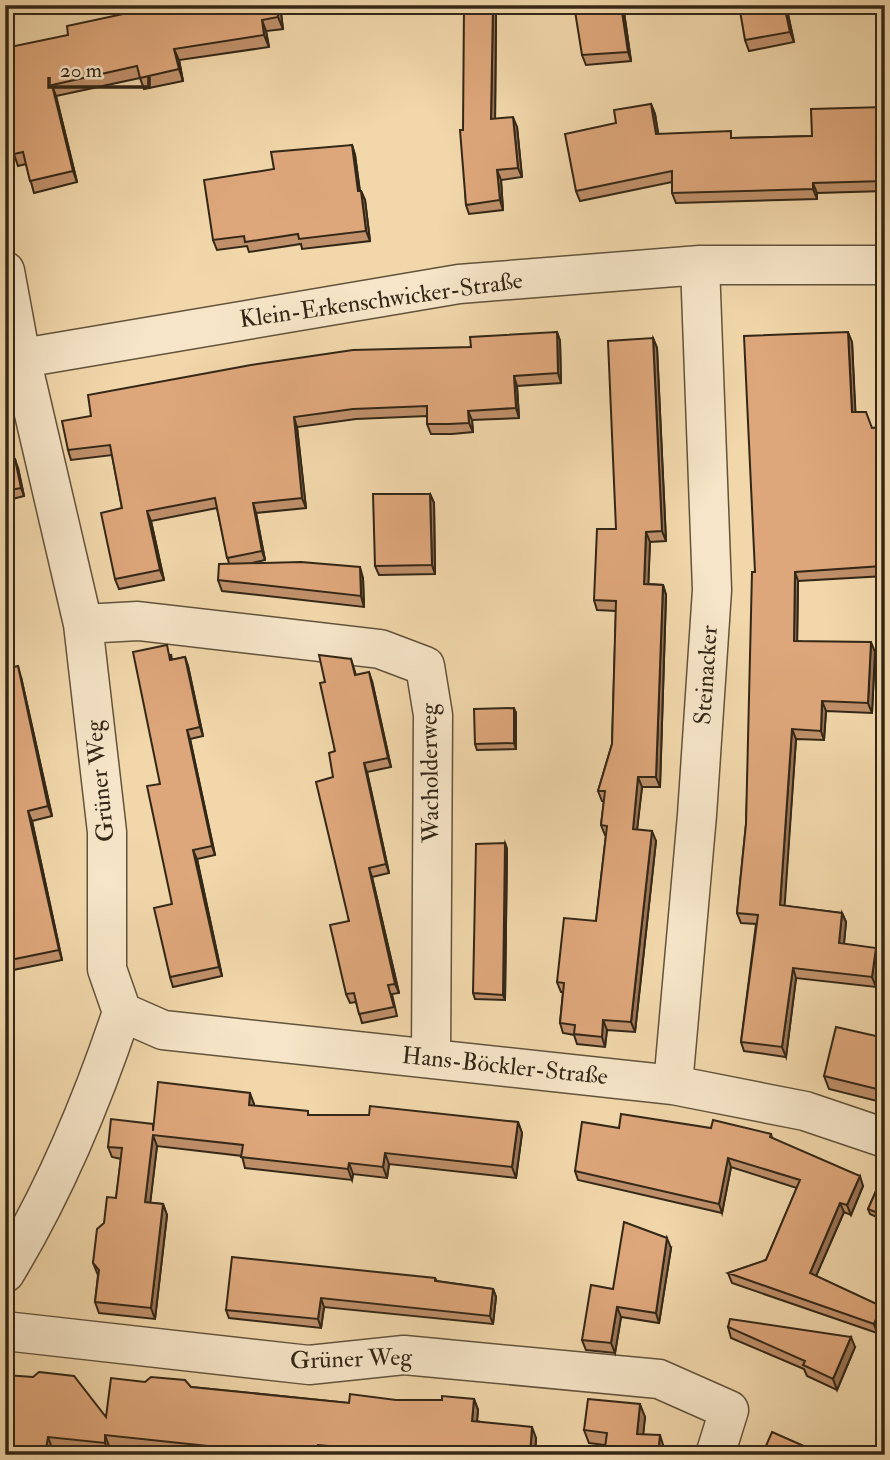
<svg xmlns="http://www.w3.org/2000/svg" width="890" height="1460" font-family="'IM FELL Double Pica',serif">
  <style>
    .lines { fill: none; stroke-linecap: round; stroke-linejoin: round }
    .minor-casing { stroke: #62533c; stroke-width: 41 }
    .minor { stroke: #f6e5c8; stroke-width: 38 }
    .wall { fill: #bf906a; stroke: #332717; stroke-width: 2 }
    .shaded-wall { fill: #9b7556; stroke: #332717; stroke-width: 2 }
    .building { fill: #dea77b; stroke: #332717; stroke-width: 2 }
    .labels { text-anchor: middle; dominant-baseline: central; stroke-width: 5; stroke-linejoin: round; paint-order: stroke }
    .street-label { font-size: 24px; fill: #332717; stroke: #f6e5c8 }
  </style>
  <rect width="100%" height="100%" fill="#f1d7aa"/>
  <filter id="stains"><feTurbulence type="fractalNoise" baseFrequency=".00286" numOctaves="4"/><feColorMatrix values="0 0 0 0 .2 0 0 0 0 .09 0 0 0 0 .02 0 0 0 .5 -.17"/></filter>
  <radialGradient id="worn" r=".72"><stop offset=".6" stop-color="#630" stop-opacity="0"/><stop offset="1" stop-color="#630" stop-opacity=".3"/></radialGradient>
  <g class="lines">
    <g class="minor-casing">
      <path id="minor" d="M5,271L21,358L83,624L107,832V969L122,1012C92,1102 55,1191 5,1273
        M5,361L459,284L700,265H885
        M83,624L138,621L380,649L425,666L433,715L431,1058
        M122,1012L163,1030L673,1085L805,1111L885,1138
        M673,1085L697,815L712,590L700,265
        M5,1331L309,1365L404,1355L659,1379L729,1410L715,1455"/>
    </g>
    <use href="#minor" class="minor"/>
  </g>
  <path class="wall" d="M5,5H30V7L5,11Z
    M165,5H280L283,29L266,31L269,47L179,60L183,81L144,89L140,78L56,96L77,182L34,193L26,164L18,166L14,154L10,93L68,35Z
    M493,5L496,14L495,119L517,127L522,177L501,180L503,210L469,214L466,205L463,130Z
    M623,5L631,61L586,65L582,55Z
    M786,5L794,42L749,51L745,40Z
    M651,104L655,114L658,134L733,138L812,136L885,107V191L817,193V199L676,203L672,193V182L580,201L576,191L616,123Z
    M352,145L355,155L360,191H361L365,200L370,241L302,249L301,244L249,252L247,246L217,250L213,240L274,169Z
    M557,332L560,341L561,383L517,386L519,418L472,420L473,432L452,434H431L427,424V416L356,419L297,427L306,508L256,513L265,560L252,563L363,578L364,607L222,591L218,580L229,564L217,508L151,521L164,580L119,589L115,579L122,508L112,455L71,460L68,450L471,347Z
    M653,338L657,348L666,541L650,542L648,584L663,585L666,595L660,787H642L637,829L656,841L635,1032L607,1030L605,1047L577,1044L574,1035L563,1033L560,1023L563,992H561L557,982L596,921L606,835H605L601,825L604,801H602L598,791L612,744L616,611L597,610L594,600L616,529Z
    M852,342L855,412L872,428L885,427V576L798,581L797,641L875,652L872,713L826,711L824,740L796,739L784,906L842,913L846,922L844,944L880,958L876,987L796,978L786,1057L744,1051L741,1042L756,924L741,923L737,913L746,824L755,572Z
    M5,461L18,468L24,496L5,501Z
    M430,494L434,503L435,574L379,575L375,566Z
    M5,504L12,536L5,537Z
    M171,654L172,660L185,657L188,666L203,736L190,739L215,855L197,859L222,976L173,987L170,977L172,904L160,784Z
    M351,659L356,675L372,681L391,767L367,772L389,873L372,877L399,993L392,994L397,1016L362,1023L356,1002L350,1003L346,994L349,921L333,777L335,751L325,682Z
    M21,677L52,816L32,821L62,960L13,970L10,960Z
    M516,713V749L477,750L475,744Z
    M505,843L507,849L505,1000L475,999L473,993Z
    M885,1038V1103L829,1089L824,1076Z
    M254,1104V1106L310,1115L518,1122L522,1133L516,1178L389,1164L387,1178L353,1174L352,1180L245,1168L242,1156L157,1146L150,1203L163,1204L167,1215L155,1319L99,1313L95,1302L98,1275L93,1263L104,1223L116,1198L121,1159L112,1157L108,1147L154,1126Z
    M619,1128H711L771,1134L772,1138L863,1186L851,1215L844,1212L816,1276L884,1316L877,1333L732,1283L728,1273L766,1260L797,1188L731,1167L722,1213L578,1180L575,1171Z
    M885,1171V1221L870,1214L868,1209Z
    M671,1248L659,1323L621,1317L615,1353L586,1350L582,1340L613,1289Z
    M435,1278L437,1281L493,1289L496,1297L493,1324L324,1307L321,1328L229,1318L226,1310Z
    M728,1327L855,1347L837,1390L807,1376L804,1369L731,1338Z
    M5,1386L106,1417L191,1387L349,1403L396,1400H442L474,1399L478,1410L477,1421L536,1438L535,1455H191L109,1446V1454L52,1448Z
    M645,1417L643,1434L664,1448V1455H604L605,1445L589,1443L584,1430Z"/>
  <path class="shaded-wall" d="M277,5H280L283,29L278,17Z
    M493,5L496,14L495,129L491,119Z
    M621,5H623L631,61L628,52Z
    M784,5H786L794,42L790,32Z
    M262,20L266,31L269,47L264,35Z
    M174,49L179,60L183,81L179,69Z
    M52,85L56,96L77,182L73,171Z
    M651,104L655,114L660,144L656,134Z
    M513,117L517,127L522,177L518,168Z
    M352,145L355,155L361,201L358,191Z
    M497,170L501,180L503,210L500,200Z
    M813,183L817,193V199L813,189Z
    M361,191L365,200L370,241L366,231Z
    M557,332L560,341L561,383L558,373Z
    M848,332L852,342L856,422L852,412Z
    M653,338L657,348L666,541L662,531Z
    M514,376L517,386L519,418L516,408Z
    M468,411L472,420L473,432L469,423Z
    M294,417L297,427L306,508L302,498Z
    M15,459L18,468L24,496L21,488Z
    M430,494L434,503L435,574L432,565Z
    M253,503L256,513L265,560L262,551Z
    M5,504L12,536L9,527L5,510Z
    M147,511L151,521L164,580L160,570Z
    M646,532L650,542L648,594L644,584Z
    M881,551L885,560V575L882,566Z
    M360,567L363,578L364,607L361,596Z
    M795,572L798,581L797,651L794,641Z
    M663,585L666,595L660,787L656,777Z
    M871,642L875,652L872,713L868,703Z
    M185,657L188,666L203,736L200,727Z
    M18,666L21,677L52,816L48,806Z
    M369,672L372,681L391,767L388,758Z
    M822,701L826,711L824,740L821,731Z
    M514,708L516,713V749L514,743Z
    M792,729L796,739L784,915L780,905Z
    M187,730L190,739L215,855L212,846Z
    M364,763L367,772L389,873L386,864Z
    M638,777L642,787L636,839L633,829Z
    M28,811L32,821L62,960L59,950Z
    M652,831L656,841L635,1032L631,1022Z
    M505,843L507,849L505,1000L503,995Z
    M193,850L197,859L222,976L219,967Z
    M369,868L372,877L399,993L395,984Z
    M842,913L846,922L843,953L839,943Z
    M876,948L880,958L876,987L872,977Z
    M793,968L796,978L786,1057L782,1047Z
    M603,1020L607,1030L605,1047L602,1037Z
    M250,1093L254,1104L253,1116L249,1105Z
    M518,1122L522,1133L516,1178L512,1167Z
    M153,1135L157,1146L149,1213L145,1202Z
    M385,1153L389,1164L387,1178L383,1167Z
    M728,1158L731,1167L722,1213L719,1204Z
    M349,1163L353,1174L352,1180L348,1169Z
    M860,1176L863,1186L851,1215L847,1205Z
    M840,1203L844,1212L813,1283L810,1273Z
    M163,1204L167,1215L155,1319L151,1308Z
    M667,1238L671,1248L659,1323L656,1313Z
    M493,1289L496,1297L493,1324L490,1316Z
    M321,1298L324,1307L321,1328L318,1319Z
    M881,1306L884,1316L877,1333L874,1324Z
    M617,1307L621,1317L615,1353L611,1343Z
    M851,1337L855,1347L837,1390L833,1379Z
    M474,1399L478,1410L476,1432L472,1421Z
    M640,1404L645,1417L642,1447L637,1434Z
    M532,1427L536,1438L535,1455H530Z
    M105,1435L109,1446V1454L105,1443Z
    M660,1435L664,1448V1455H658Z
    M48,1437L52,1448L51,1455H45Z
    M318,1445L322,1455H317Z"/>
  <path class="building" d="M165,5H277L278,17L262,20L264,35L174,49L179,69L140,78L137,66L52,85L73,171L30,181L23,152L14,154L5,117V94L10,93L5,72V48L68,35L67,26Z
    M464,5H493L491,119L513,117L518,168L497,170L500,200L466,205L460,130H463Z
    M574,5H621L628,52L582,55Z
    M739,5H784L790,32L745,40Z
    M651,104L656,134L731,131V138L812,136L811,109L885,107V181L813,183V189L672,193V171L576,191L565,134L616,123L614,110Z
    M352,145L358,191H361L366,231L299,239L298,234L245,242L244,236L213,240L204,180L274,169L271,152Z
    M557,332L558,373L514,376L516,408L468,411L469,423L449,424H427V406L353,409L294,417L302,498L253,503L262,551L227,558L215,498L147,511L160,570L115,579L101,513L122,508L110,445L68,450L62,421L91,416L88,395L251,365L353,350L471,347L470,337Z
    M848,332L852,412H866L872,428L885,427V551H881L882,566L795,572L794,641L871,642L868,703L822,701L821,731L792,729L780,905L842,913L839,943L876,948L872,977L793,968L782,1047L741,1042L758,915L737,913L746,824L752,572H755L744,336Z
    M653,338L662,531L646,532L644,584L663,585L656,777H638L633,829L652,831L631,1022L603,1020L602,1037L574,1034L575,1025L560,1023L564,983L557,982L564,918L596,921L607,826L601,825L605,791H598L612,744L616,601L594,600L597,529H616L608,341Z
    M15,459L21,488L5,491V461Z
    M373,494H430L432,565L375,566Z
    M5,510L9,527L5,528Z
    M301,562L360,567L361,596L218,580L219,564Z
    M167,645L170,660L185,657L200,727L187,730L212,846L193,850L219,967L170,977L154,908L172,904L147,786L160,784L133,652Z
    M319,655L351,659L355,675L369,672L388,758L364,763L386,864L369,868L395,984L388,985L394,1007L359,1014L354,993L346,994L330,925L349,921L316,782L333,777L329,753L335,751L320,683L325,682Z
    M18,666L48,806L28,811L59,950L10,960L5,940V669Z
    M514,708V743L475,744L474,709Z
    M505,843L503,995L473,993L476,844Z
    M836,1027L885,1038V1091L824,1076Z
    M158,1082L250,1093L249,1105L308,1111V1115H369L370,1106L518,1122L512,1167L385,1153L383,1167L349,1163L348,1169L241,1157L243,1145L153,1135L145,1202L163,1204L151,1308L95,1302L99,1270L93,1263L97,1229L104,1223L107,1197L116,1198L122,1148L108,1147L111,1119L153,1124V1131Z
    M621,1114L711,1128L713,1120L771,1134L770,1137L860,1176L847,1205L840,1203L810,1273L881,1306L874,1324L728,1273L766,1260L800,1180L728,1158L719,1204L575,1171L582,1122L619,1128Z
    M885,1171V1216L868,1209Z
    M624,1222L667,1238L656,1313L617,1307L611,1343L582,1340L591,1285L613,1289Z
    M232,1257L435,1278V1281L493,1289L490,1316L321,1298L318,1319L226,1310Z
    M730,1319L851,1337L833,1379L803,1365L805,1361L728,1327Z
    M39,1372L74,1376L106,1417L111,1378L145,1382L151,1377L185,1380L191,1387L349,1403L350,1394L396,1400H442V1396L474,1399L472,1421L532,1427L530,1455H407V1453L318,1445L317,1455H225L226,1448L105,1435V1443L48,1437L45,1455H5V1386L6,1375L33,1377Z
    M588,1399L640,1404L637,1434L660,1435L658,1455H604L607,1433L584,1430Z
    M772,1432L813,1450L811,1455H762Z"/>
  <g class="labels">
    <g class="street-label">
      <text transform="translate(381 300) rotate(-8)">Klein-Erkenschwicker-Straße</text>
      <text transform="translate(706 675) rotate(-86)">Steinacker</text>
      <text transform="translate(430 773) rotate(-91)">Wacholderweg</text>
      <text transform="translate(100 781) rotate(-96)">Grüner Weg</text>
      <text transform="translate(505 1066) rotate(6)">Hans-Böckler-Straße</text>
      <text transform="translate(351 1359) rotate(-2)">Grüner Weg</text>
    </g>
  </g>
  <rect width="890" height="1460" fill="none" stroke="#f1d7aa" stroke-width="28"/>
  <rect x="7" y="7" width="876" height="1446" fill="none" stroke="#332717" stroke-width="3.5"/>
  <rect x="14" y="14" width="862" height="1432" fill="none" stroke="#332717" stroke-width="2"/>
  <path d="M49 77v10h100v-10" fill="none" stroke="#332717" stroke-width="3.5"/>
  <text x="60" y="77" font-size="21" fill="#332717" stroke="#f6e5c8" stroke-width="5" paint-order="stroke">20 m</text>
  <rect width="100%" height="100%" filter="url(#stains)"/>
  <rect width="100%" height="100%" fill="url(#worn)"/>
</svg>
